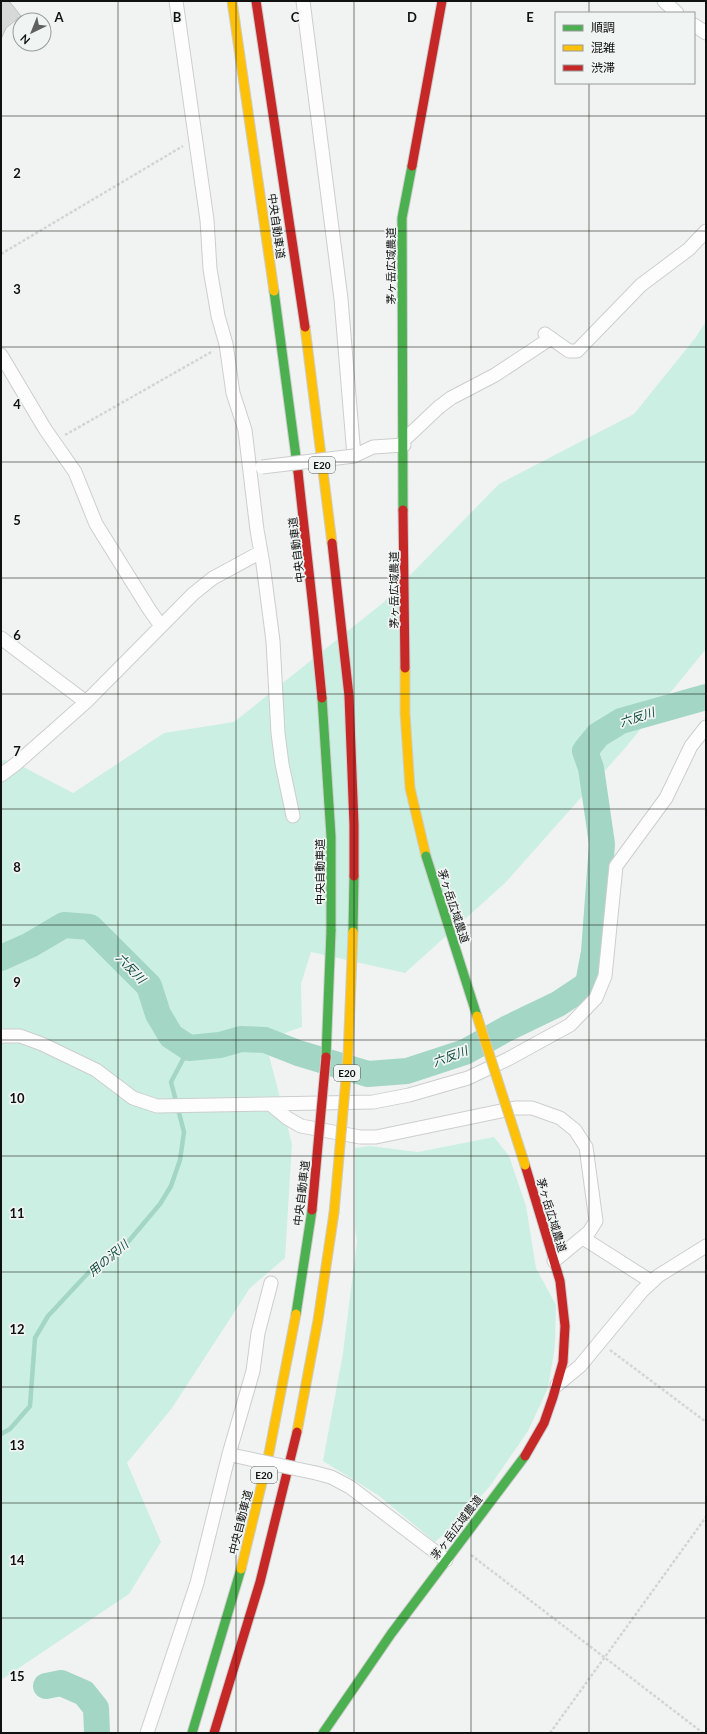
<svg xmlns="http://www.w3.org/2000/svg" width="707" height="1734" font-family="Lato,'Noto Sans JP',sans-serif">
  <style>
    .green { fill: #ccefe3 }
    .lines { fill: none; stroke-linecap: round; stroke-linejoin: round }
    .stream { stroke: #a3d6c5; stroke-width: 4.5 }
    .river { stroke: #a3d6c5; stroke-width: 26 }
    .building { fill: #d7d9d8; stroke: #bfc1c0 }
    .street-casing { stroke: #cccecd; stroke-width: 15 }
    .fast-casing { stroke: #cccecd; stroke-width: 11 }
    .slow-casing { stroke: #cccecd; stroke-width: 11 }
    .jam-casing { stroke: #cccecd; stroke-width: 11 }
    .path { stroke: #d3d4d3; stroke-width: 2.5; stroke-dasharray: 3 2; stroke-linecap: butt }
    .street { stroke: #fdfdfd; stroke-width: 13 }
    .fast { stroke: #4caf50; stroke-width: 9 }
    .slow { stroke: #ffc107; stroke-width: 9 }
    .jam { stroke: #c62828; stroke-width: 9 }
    .street-bridge-casing { stroke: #cccecd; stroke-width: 15; stroke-linecap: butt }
    .fast-bridge-casing { stroke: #cccecd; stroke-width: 11; stroke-linecap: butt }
    .slow-bridge-casing { stroke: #cccecd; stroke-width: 11; stroke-linecap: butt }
    .jam-bridge-casing { stroke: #cccecd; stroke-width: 11; stroke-linecap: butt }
    .street-bridge { stroke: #fdfdfd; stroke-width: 13 }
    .fast-bridge { stroke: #4caf50; stroke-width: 9 }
    .slow-bridge { stroke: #ffc107; stroke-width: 9 }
    .jam-bridge { stroke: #c62828; stroke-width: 9 }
    .grid { fill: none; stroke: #101211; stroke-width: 1; stroke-opacity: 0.55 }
    .labels { text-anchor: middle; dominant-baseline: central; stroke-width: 3.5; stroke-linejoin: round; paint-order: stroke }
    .shield { fill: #f0f4f2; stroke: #535654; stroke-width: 1 }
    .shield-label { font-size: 10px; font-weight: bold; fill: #101211 }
    .street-label { font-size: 11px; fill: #101211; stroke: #f0f4f2 }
    .water-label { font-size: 12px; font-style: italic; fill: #0c4a3b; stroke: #f0f4f2 }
    .grid-label { font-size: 13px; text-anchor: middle; font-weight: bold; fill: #101211; stroke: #f0f4f2; stroke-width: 3.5; stroke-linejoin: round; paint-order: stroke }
  </style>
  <rect width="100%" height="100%" fill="#f1f3f2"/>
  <path class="green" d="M706,321V649L626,747L505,883L405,973L311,952L301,984L302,1027L265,1040L292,1144L285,1258L250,1288L172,1408L127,1463L161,1542L129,1594L1,1680V760L12,761L73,793L164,733L234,722L384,602L499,484L634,414L696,337Z
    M494,1137L509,1156L526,1206L536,1268L556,1305L555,1346L548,1388L528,1431L490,1486L458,1522L435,1542L378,1495L323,1461L343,1353L357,1241L355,1228V1148L370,1146L418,1152Z"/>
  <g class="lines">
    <path class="stream" d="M1,1434L10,1429L30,1406L35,1338L48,1316L89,1272L108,1260L128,1242L160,1204L171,1186L180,1160L184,1132L171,1082L189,1048"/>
    <path class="river" d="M1,958L30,945L64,925L90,927L149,986L158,1014L171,1036L189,1048L220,1045L241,1039L265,1040L298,1053L368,1074L407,1071L465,1052L506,1029L558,1004L588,984L594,952L602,844L591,768L585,751L598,735L621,721L706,697
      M46,1686L61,1683L84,1693L96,1708L97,1733"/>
  </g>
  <path class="building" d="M1,1H9L21,16L6,28L1,39Z"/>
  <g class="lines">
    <g class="street-casing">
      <path id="street" d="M176,1L207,220L210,269L218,316L226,344L233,393L245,430L257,530L263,564L273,641L278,733L282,764L293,816
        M303,1L341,299L354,456L373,447L404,445
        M664,1L677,13
        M694,25L706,33
        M545,334L569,351H577L641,285L689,249L706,231
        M1,355L45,429L75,472L96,524L149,609L161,626
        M404,440L439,407L451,398L495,375L551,338
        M1,638L86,702
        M1,775L17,763L86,702L193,594L213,578L261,552
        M1,1036H20L42,1044L96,1070L133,1098L157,1106L373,1102L409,1095L468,1078L508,1059L570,1025L596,998L605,976L616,866L666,798L691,746L706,727
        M270,1104L287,1118L301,1126L360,1137H376L515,1108H532L560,1118L575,1130L586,1147L596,1221L589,1232L554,1261
        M583,1238L652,1282
        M557,1385L580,1366L642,1291L658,1276L706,1246
        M316,1473L331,1477L350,1487L446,1560
        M147,1733L197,1583L229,1454L253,1371L258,1333L271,1283"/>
    </g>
    <g class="fast-casing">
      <path id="fast" d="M274,291L298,472
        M403,510L402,218L412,166
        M322,698L331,836V931
        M353,932L354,876
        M296,1314L312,1210
        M192,1733L241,1569
        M323,1733L391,1634L525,1456"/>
    </g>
    <g class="slow-casing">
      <path id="slow" d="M232,1L274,291
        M305,327L332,543
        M405,668V713L410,788L426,856
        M297,1432L318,1320L334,1213
        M241,1569L268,1458L296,1314"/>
    </g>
    <g class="jam-casing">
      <path id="jam" d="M256,1L305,327
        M412,166L442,1
        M298,472L314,617L322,698
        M403,510L405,668
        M332,543L349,696L354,825V876
        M525,1456L544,1423L553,1397L563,1362L565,1326L560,1281L525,1165
        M214,1733L260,1582L297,1432"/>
    </g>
    <path class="path" d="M1,254L183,146
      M65,435L213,351
      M610,1350L706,1422
      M471,1555L703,1733
      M550,1733L706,1517"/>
    <use href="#street" class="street"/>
    <use href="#fast" class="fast"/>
    <use href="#slow" class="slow"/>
    <use href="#jam" class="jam"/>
    <g class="street-bridge-casing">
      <path id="street-bridge" d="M262,467L354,456
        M236,1456L316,1473"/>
    </g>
    <g class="fast-bridge-casing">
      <path id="fast-bridge" d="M426,856L477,1016
        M326,1057L331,931"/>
    </g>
    <g class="slow-bridge-casing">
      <path id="slow-bridge" d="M477,1016L525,1165
        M334,1213L348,1056L353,932"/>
    </g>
    <g class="jam-bridge-casing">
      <path id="jam-bridge" d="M312,1210L326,1057"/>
    </g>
    <use href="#street-bridge" class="street-bridge"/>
    <use href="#fast-bridge" class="fast-bridge"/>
    <use href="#slow-bridge" class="slow-bridge"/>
    <use href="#jam-bridge" class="jam-bridge"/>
  </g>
  <path class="grid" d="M118,1V1733M236,1V1733M354,1V1733M471,1V1733M589,1V13M589,83V1733M1,116H706M1,231H706M1,347H706M1,462H706M1,578H706M1,694H706M1,809H706M1,925H706M1,1040H706M1,1156H706M1,1272H706M1,1387H706M1,1503H706M1,1618H706"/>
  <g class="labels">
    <g class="shield">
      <rect x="309" y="457" width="26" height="16" rx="3"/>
      <rect x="334" y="1065" width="26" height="16" rx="3"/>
      <rect x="251" y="1467" width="26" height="16" rx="3"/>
    </g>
    <g class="shield-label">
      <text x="322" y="465">E20</text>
      <text x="347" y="1073">E20</text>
      <text x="264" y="1475">E20</text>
    </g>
    <g class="street-label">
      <text transform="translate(277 226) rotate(82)">中央自動車道</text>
      <text transform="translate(390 266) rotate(-90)">茅ヶ岳広域農道</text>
      <text transform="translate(296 550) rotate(-97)">中央自動車道</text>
      <text transform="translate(393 590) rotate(-90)">茅ヶ岳広域農道</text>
      <text transform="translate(319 872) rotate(-90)">中央自動車道</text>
      <text transform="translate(454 906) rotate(72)">茅ヶ岳広域農道</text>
      <text transform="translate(301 1193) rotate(-83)">中央自動車道</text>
      <text transform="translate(552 1215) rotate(73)">茅ヶ岳広域農道</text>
      <text transform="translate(240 1522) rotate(-76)">中央自動車道</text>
      <text transform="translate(456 1527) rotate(-53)">茅ヶ岳広域農道</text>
    </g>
    <g class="water-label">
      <text transform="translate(637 717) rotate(-18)">六反川</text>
      <text transform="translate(131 968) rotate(46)">六反川</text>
      <text transform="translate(450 1056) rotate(-20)">六反川</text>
      <text transform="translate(108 1258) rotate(-40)">用の沢川</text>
    </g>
  </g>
  <g class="grid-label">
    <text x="59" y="22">A</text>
    <text x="177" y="22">B</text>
    <text x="295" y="22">C</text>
    <text x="412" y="22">D</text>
    <text x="530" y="22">E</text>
    <text x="17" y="178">2</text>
    <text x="17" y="294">3</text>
    <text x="17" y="409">4</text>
    <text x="17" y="525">5</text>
    <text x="17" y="640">6</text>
    <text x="17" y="756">7</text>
    <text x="17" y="872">8</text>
    <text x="17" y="987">9</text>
    <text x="17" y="1103">10</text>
    <text x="17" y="1218">11</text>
    <text x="17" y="1334">12</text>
    <text x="17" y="1450">13</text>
    <text x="17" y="1565">14</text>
    <text x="17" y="1681">15</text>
  </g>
  <rect width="707" height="1734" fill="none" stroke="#101211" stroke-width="4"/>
  <rect x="555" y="12" width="140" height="72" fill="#f0f4f2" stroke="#969a98"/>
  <rect x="563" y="25" width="20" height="6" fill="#4caf50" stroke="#969a98"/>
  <text x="591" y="32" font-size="12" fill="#101211">順調</text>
  <rect x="563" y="45" width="20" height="6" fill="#ffc107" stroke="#969a98"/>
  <text x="591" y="52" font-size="12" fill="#101211">混雑</text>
  <rect x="563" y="65" width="20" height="6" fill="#c62828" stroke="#969a98"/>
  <text x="591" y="72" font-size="12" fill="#101211">渋滞</text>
  <g transform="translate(32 32) rotate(223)"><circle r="19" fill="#f0f4f2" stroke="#969a98"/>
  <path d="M0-3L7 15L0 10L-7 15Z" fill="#5f6160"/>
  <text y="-6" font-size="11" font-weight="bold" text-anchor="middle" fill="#101211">N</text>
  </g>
</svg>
